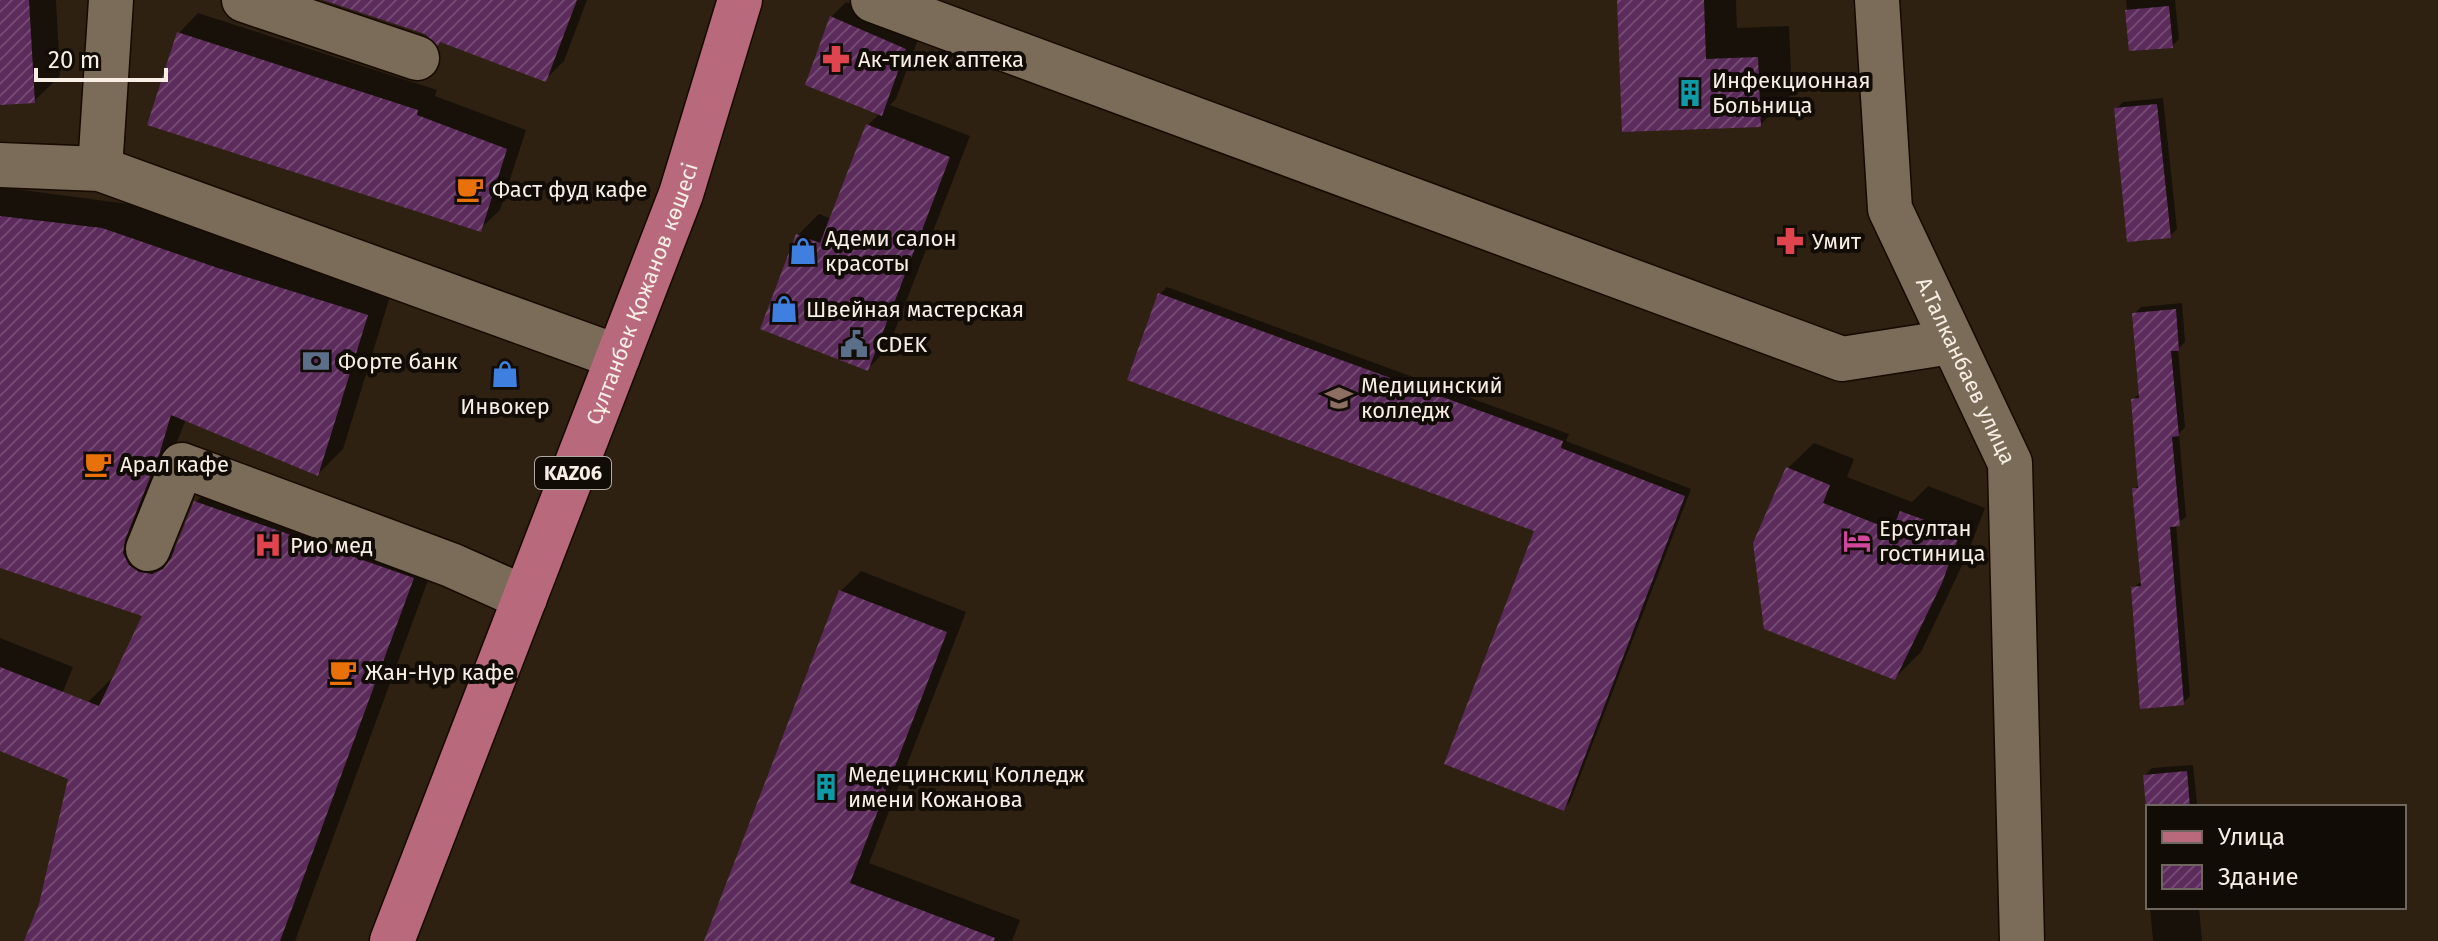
<svg xmlns="http://www.w3.org/2000/svg" width="2438" height="941" font-family="'Fira Sans',sans-serif">
  <style>
    .shadow { fill: #0007 }
    .building { fill: url(#building-hatch) }
    .lines { fill: none; stroke-linecap: round; stroke-linejoin: round }
    .minor-casing { stroke: #160a00; stroke-width: 47 }
    .major-casing { stroke: #160a00; stroke-width: 47 }
    .minor { stroke: #7b6b59; stroke-width: 44 }
    .major { stroke: #b9697c; stroke-width: 44 }
    .labels { text-anchor: middle; dominant-baseline: central; stroke-width: 8; stroke-linejoin: round; paint-order: stroke }
    .shield { fill: #120c06; stroke: #b2aaa1; stroke-width: 2 }
    .shield-label { font-size: 20px; font-weight: bold; fill: #f7eee4 }
    .poi-label { font-size: 22px; fill: #f7eee4; stroke: #120c06; text-anchor: start }
    .street-label { font-size: 22px; fill: #f7eee4; stroke: #120c06 }
  </style>
  <defs>
    <pattern id="building-hatch" width="6" height="6" patternUnits="userSpaceOnUse" patternTransform="scale(2)"><rect width="6" height="6" fill="#5b2b5b"/><path d="M-1 1l2-2M0 6l6-6M5 7l2-2" fill="none" stroke="#734a72"/></pattern>
  </defs>
  <rect width="100%" height="100%" fill="#2e2111"/>
  <path class="shadow" d="M0,0H56L60,76L34,101L0,103Z
    M367,0H587L564,61L546,79L426,33Z
    M1619,0H1736L1737,28L1789,26L1792,94L1760,125Z
    M2126,0H2175L2179,39L2172,46L2131,49Z
    M846,2L920,34L896,99L890,105L970,136L888,348L868,369L798,235L819,214L832,219L868,125L880,113L831,17Z
    M198,13L437,90L435,96L526,130L500,210L480,229L179,33Z
    M2163,98L2177,229L2170,236L2116,109L2123,102Z
    M0,187L128,204L244,244L392,290L343,449L318,474L186,419L149,513L165,548L177,549L196,502L221,477L438,553L295,941H27L39,914L88,702L113,677L145,615L0,566Z
    M1167,287L1569,434L1566,441L1691,489L1570,802L1563,809L1537,529L1160,294Z
    M2182,303L2185,342L2178,349L2185,427L2179,434L2186,517L2176,524L2190,696L2183,703L2133,588L2143,580L2135,489L2139,484L2133,400L2141,392L2134,314L2141,307Z
    M1814,443L1854,459L1847,477L1912,502L1928,486L1985,508L1967,555L1921,652L1895,678L1788,468Z
    M861,571L966,612L869,863L1020,920L1012,941H706L841,591Z
    M0,638L73,667L44,738L0,749Z
    M2193,765L2197,803L2193,807L2148,808L2145,775L2152,768Z
    M2150,907H2199L2202,941H2153Z"/>
  <path class="building" d="M0,0H29L35,103L0,105Z
    M323,0H577L546,82L440,42L438,46L425,34Z
    M1617,0H1704L1706,59L1758,57L1761,127L1622,132Z
    M2169,6L2173,48L2129,51L2125,10Z
    M830,16L906,49L882,116L805,85Z
    M177,32L418,110L417,115L507,149L481,232L147,125Z
    M2157,104L2171,238L2127,242L2114,108Z
    M866,124L950,157L868,371L760,329L796,234L820,243Z
    M0,216L102,228L218,268L368,315L318,476L171,415L159,455L125,540L123,553L129,565L139,572L152,574L163,569L171,558L194,501L414,578L280,941H24L39,904L68,779L0,751V667L99,706L142,616L0,568Z
    M1158,293L1563,441L1561,448L1685,496L1564,811L1444,764L1534,531L1127,380Z
    M2176,309L2179,351H2171L2179,436L2172,437L2180,526L2170,527L2184,705L2140,709L2131,587L2141,586L2132,488H2138L2131,399L2139,398L2132,313Z
    M1786,467L1830,485L1823,503L1892,530L1900,511L1960,533L1942,583L1895,680L1764,629L1753,543Z
    M839,590L947,632L850,883L995,938L994,941H704Z
    M2187,771L2190,807H2146L2143,775Z"/>
  <g class="lines">
    <g class="minor-casing">
      <g id="minor">
        <path d="M244,0L417,58"/>
        <path d="M873,0L1842,359L1951,342"/>
        <path id="s1" d="M1877,0L1890,209L2010,463L2022,941"/>
        <path d="M0,165L100,169L618,357"/>
        <path d="M100,169L111,0"/>
        <path d="M148,549L182,465L451,565L525,598"/>
      </g>
    </g>
    <g class="major-casing">
      <g id="major">
        <path id="s2" d="M392,941L681,194L740,0"/>
      </g>
    </g>
    <use href="#minor" class="minor"/>
    <use href="#major" class="major"/>
  </g>
  <defs>
    <g id="pharmacy-bare" transform="scale(2.16)"><path d="M-2-6h4v4h4v4h-4v4h-4v-4h-4v-4h4Z" fill="#e0444e" stroke="#120c06" stroke-width="2.5" paint-order="stroke"/></g>
    <g id="building-bare" transform="scale(2.16)"><path d="M-4-6H4V6H1V3H-1V6H-4ZM-2.5-4.3h1.7v1.8h-1.7ZM.8-4.3h1.7v1.8H.8ZM-2.5-1h1.7V.8h-1.7ZM.8-1h1.7V.8H.8Z" fill="#0f9aa8" stroke="#120c06" stroke-width="2.5" paint-order="stroke"/></g>
    <g id="cafe-bare" transform="scale(2.16)"><path d="M-5.5-4.5H6V0H3Q3 3.5 0 3.5H-2.5Q-5.5 3.5-5.5 0ZM3-3.2v2h1.7v-2ZM-6 4.5H4V6H-6Z" fill="#e8710a" stroke="#120c06" stroke-width="2.5" paint-order="stroke"/></g>
    <g id="shop-bare" transform="scale(2.16)"><path d="M-5-2.5h2.3a2.7 3.5 0 0 1 5.4 0H5L5.5 6h-11ZM-1.5-2.5h3a1.5 2.3 0 0 0-3 0Z" fill="#3f7fe0" stroke="#120c06" stroke-width="2.5" paint-order="stroke"/></g>
    <g id="civic-bare" transform="scale(2.16)"><path d="M-.6-6.5H3V-4.5H.6V-3L4-1V1h2V6H-6V1h2V-1L-.6-3ZM-1.2 2.5V6h2.4V2.5Z" fill="#5c6f8a" stroke="#120c06" stroke-width="2.5" paint-order="stroke"/></g>
    <g id="bank-bare" transform="scale(2.16)"><path d="M-6-4H6V4H-6ZM0-2.3a2.3 2.3 0 1 0 0 4.6a2.3 2.3 0 1 0 0-4.6Z" fill="#5c6f8a" stroke="#120c06" stroke-width="2.5" paint-order="stroke"/></g>
    <g id="university-bare" transform="scale(2.16)"><path d="M0-5L7-2L0 1L-7-2ZM-4 1L0 2.5L4 1V4Q0 6-4 4Z" fill="#8d6e63" stroke="#120c06" stroke-width="2.5" paint-order="stroke"/></g>
    <g id="hotel-bare" transform="scale(2.16)"><path d="M-6-4.5h1.5V1H6V5H4.5V3h-9V5H-6ZM-4 0a1.8 1.8 0 1 1 3.6 0ZM.5 0V-2.5h3Q6-2.5 6 0Z" fill="#d1479c" stroke="#120c06" stroke-width="2.5" paint-order="stroke"/></g>
    <g id="hospital-bare" transform="scale(2.16)"><path d="M-5-5h3v3.5h4V-5h3V5h-3V1.5h-4V5h-3Z" fill="#e0444e" stroke="#120c06" stroke-width="2.5" paint-order="stroke"/></g>
  </defs>
  <g fill-rule="evenodd">
    <use href="#pharmacy-bare" x="836" y="59"/>
    <use href="#building-bare" x="1690" y="93"/>
    <use href="#cafe-bare" x="470" y="189"/>
    <use href="#pharmacy-bare" x="1790" y="241"/>
    <use href="#shop-bare" x="803" y="251"/>
    <use href="#shop-bare" x="784" y="309"/>
    <use href="#civic-bare" x="854" y="344"/>
    <use href="#bank-bare" x="316" y="361"/>
    <use href="#shop-bare" x="505" y="374"/>
    <use href="#university-bare" x="1339" y="398"/>
    <use href="#cafe-bare" x="98" y="464"/>
    <use href="#hotel-bare" x="1857" y="541"/>
    <use href="#hospital-bare" x="268" y="545"/>
    <use href="#cafe-bare" x="343" y="672"/>
    <use href="#building-bare" x="826" y="787"/>
  </g>
  <g class="labels">
    <rect class="shield" x="535" y="457" width="76" height="32" rx="6"/>
    <g class="shield-label">
      <text x="573" y="473">KАZ06</text>
    </g>
    <g class="poi-label">
      <text x="858" y="59">Ак-тилек аптека</text>
      <text x="1712" y="80">Инфекционная<tspan x="1712" dy="25">Больница</tspan></text>
      <text x="492" y="189">Фаст фуд кафе</text>
      <text x="825" y="238">Адеми салон<tspan x="825" dy="25">красоты</tspan></text>
      <text x="1812" y="241">Умит</text>
      <text x="806" y="309">Швейная мастерская</text>
      <text x="876" y="344">CDEK</text>
      <text x="338" y="361">Форте банк</text>
      <text x="1361" y="385">Медицинский<tspan x="1361" dy="25">колледж</tspan></text>
      <text x="505" y="406" text-anchor="middle">Инвокер</text>
      <text x="120" y="464">Арал кафе</text>
      <text x="1879" y="528">Ерсултан<tspan x="1879" dy="25">гостиница</tspan></text>
      <text x="290" y="545">Рио мед</text>
      <text x="365" y="672">Жан-Нур кафе</text>
      <text x="848" y="774">Медецинскиц Колледж<tspan x="848" dy="25">имени Кожанова</tspan></text>
    </g>
    <g class="street-label">
      <text stroke="none"><textPath href="#s2" startOffset="694">Сұлтанбек Қожанов көшесі</textPath></text>
      <text stroke="none"><textPath href="#s1" startOffset="388">А.Талканбаев улица</textPath></text>
    </g>
  </g>
  <rect x="2146" y="805" width="260" height="104" fill="#120c06" stroke="#6e665f" stroke-width="2"/>
  <rect x="2162" y="831" width="40" height="12" fill="#b9697c" stroke="#6e665f" stroke-width="2"/>
  <text x="2218" y="845" font-size="24" fill="#f7eee4">Улица</text>
  <rect x="2162" y="865" width="40" height="24" fill="url(#building-hatch)" stroke="#6e665f" stroke-width="2"/>
  <text x="2218" y="885" font-size="24" fill="#f7eee4">Здание</text>
  <path d="M36 68v12h130v-12" fill="none" stroke="#f7eee4" stroke-width="4"/>
  <text x="48" y="68" font-size="24" fill="#f7eee4" stroke="#120c06" stroke-width="6" paint-order="stroke">20 m</text>
</svg>
